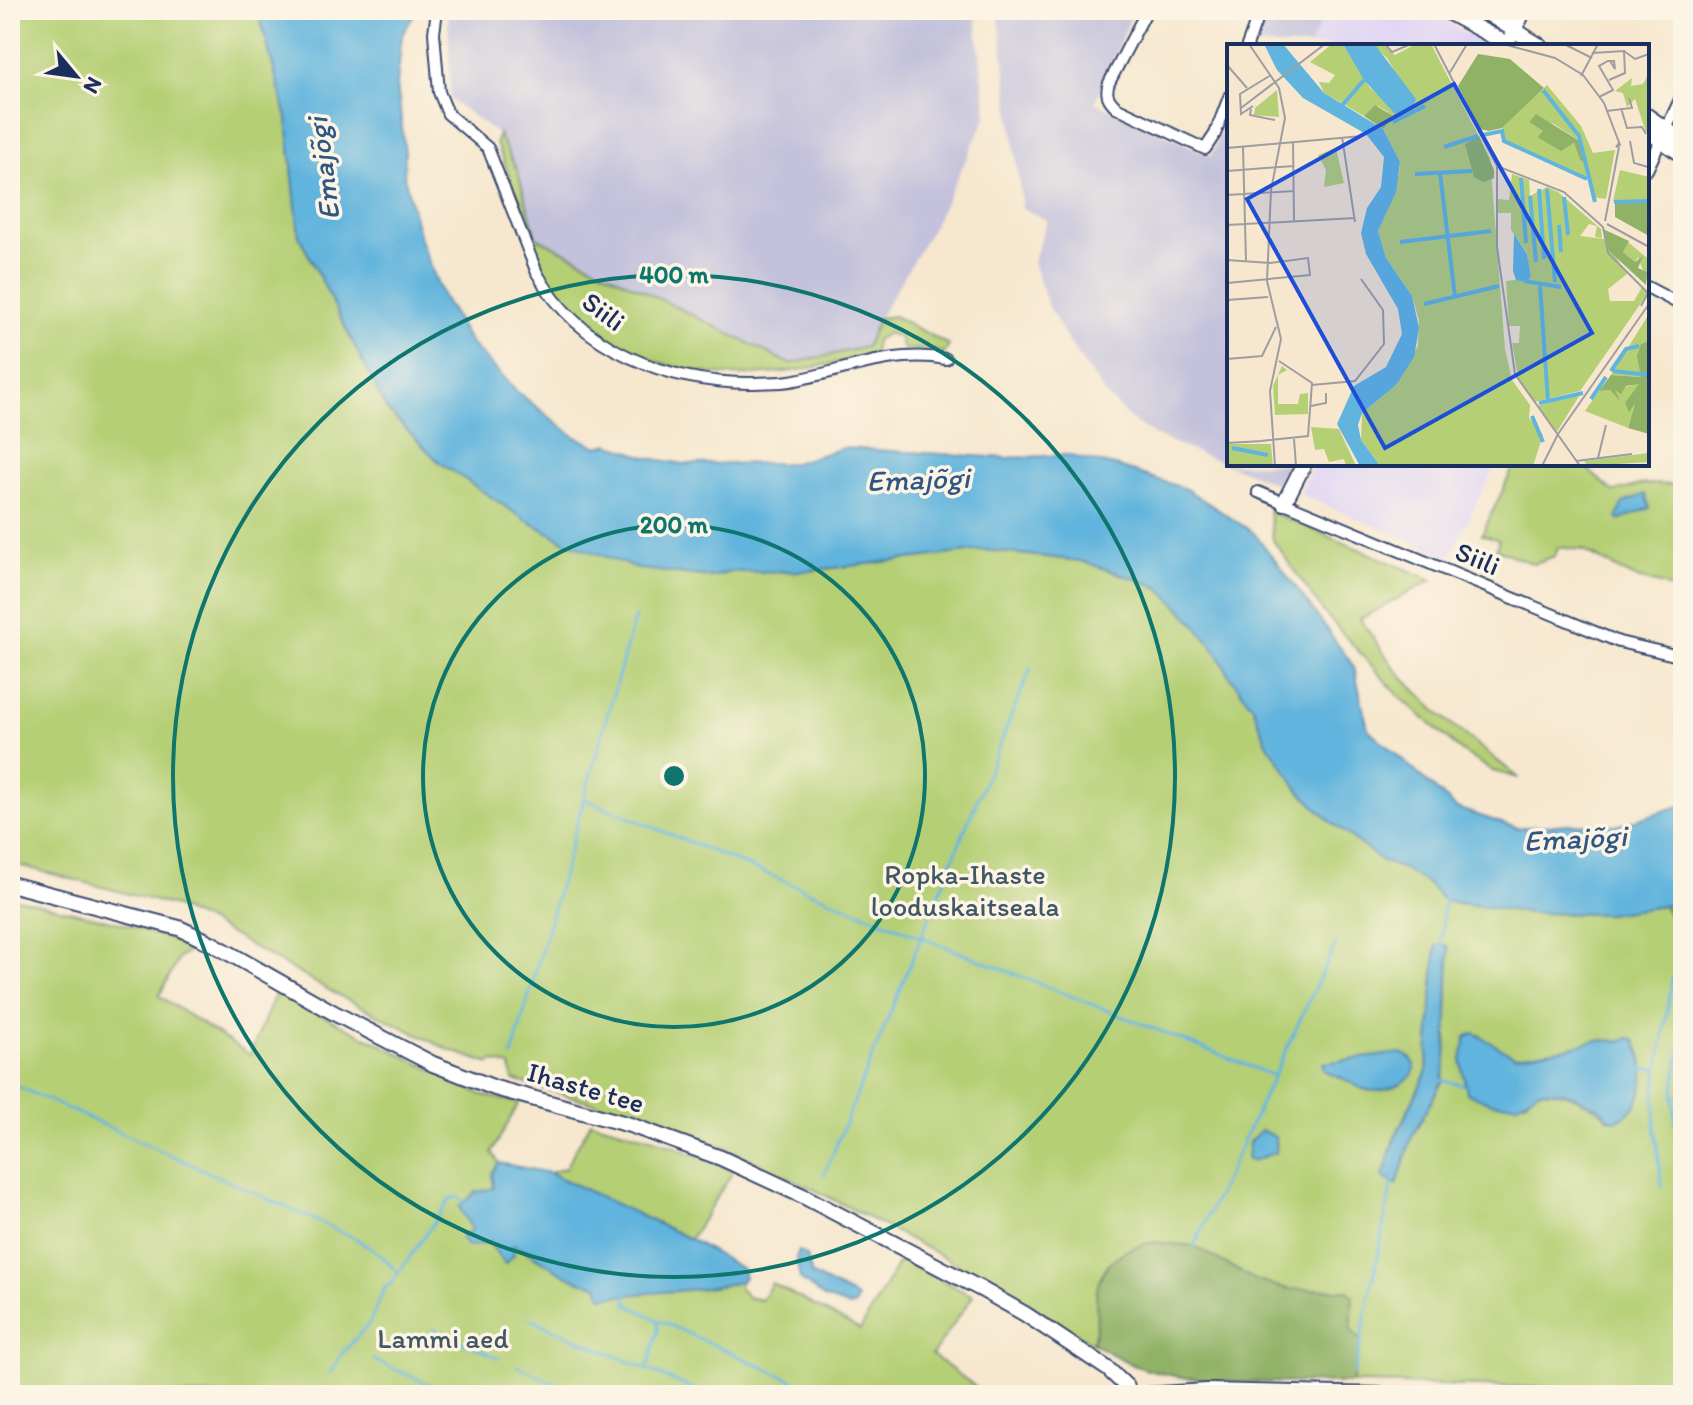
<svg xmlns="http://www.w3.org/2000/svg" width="1693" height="1405" font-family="Itim,sans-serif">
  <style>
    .built { fill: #dfd5f5 }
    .industrial { fill: #c3c1db }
    .green { fill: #b5cf75; stroke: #687f6a; stroke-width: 2; fill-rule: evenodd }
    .forest { fill: #90b266; stroke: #567062; stroke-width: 2 }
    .water { fill: #61b4dd; stroke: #3e729e; stroke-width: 2 }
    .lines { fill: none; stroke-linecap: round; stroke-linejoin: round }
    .stream { stroke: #61b4dd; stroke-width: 3 }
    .street-casing { stroke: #3c4b6f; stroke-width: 14 }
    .secondary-casing { stroke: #3c4b6f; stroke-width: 18 }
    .street { stroke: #fff; stroke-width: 10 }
    .secondary { stroke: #fff; stroke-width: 14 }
    .ring { fill: none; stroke: #0f766e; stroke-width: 4 }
    .labels { text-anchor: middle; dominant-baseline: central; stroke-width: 7; stroke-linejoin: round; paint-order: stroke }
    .street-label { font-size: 28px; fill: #1b2f5e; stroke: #fcf5e5 }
    .park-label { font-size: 28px; fill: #425764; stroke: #fcf5e5 }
    .water-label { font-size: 30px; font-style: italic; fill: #305784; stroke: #fcf5e5 }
    .inset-river { fill: none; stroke: #61b4dd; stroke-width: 4 }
    .inset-road { fill: none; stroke: #9e9da1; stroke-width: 2 }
    .view { fill: #1d4ed8; fill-opacity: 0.15; stroke: #1d4ed8; stroke-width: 4 }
    .inset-edge { fill: none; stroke: #1b2f5e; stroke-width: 4 }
    .centre { fill: #0f766e; stroke: #fcf5e5; stroke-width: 4 }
    .ring-label { font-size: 24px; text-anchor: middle; font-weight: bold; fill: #0f766e; stroke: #fcf5e5; stroke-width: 7; stroke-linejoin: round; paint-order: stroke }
  </style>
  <rect width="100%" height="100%" fill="#fcf5e5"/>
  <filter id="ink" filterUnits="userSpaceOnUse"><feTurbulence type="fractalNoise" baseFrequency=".0125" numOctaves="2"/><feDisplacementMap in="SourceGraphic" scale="16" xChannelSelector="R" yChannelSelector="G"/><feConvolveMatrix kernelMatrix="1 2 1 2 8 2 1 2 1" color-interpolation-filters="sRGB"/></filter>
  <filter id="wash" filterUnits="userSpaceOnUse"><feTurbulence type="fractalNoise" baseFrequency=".006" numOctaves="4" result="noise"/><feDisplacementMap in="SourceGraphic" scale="32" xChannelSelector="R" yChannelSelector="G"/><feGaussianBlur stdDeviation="1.8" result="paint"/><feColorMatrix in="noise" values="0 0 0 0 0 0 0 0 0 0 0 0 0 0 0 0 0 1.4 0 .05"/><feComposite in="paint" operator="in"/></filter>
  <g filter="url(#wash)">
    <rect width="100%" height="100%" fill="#f6e7ce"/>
    <path class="built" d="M1327,10H1425L1489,46H1309Z
      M1314,464H1496L1449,558L1300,494Z"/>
    <path class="industrial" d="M448,10H975L987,116L933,227L879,318L866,347L790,364L536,237L518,172L501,137L450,99Z
      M998,10H1124L1132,14L1095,102L1211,156L1229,110V464H1286L1277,484L1185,448L1154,435L1130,419L1104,393L1065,336L1048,306L1033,262L1047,220L1022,208Z
      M1266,10H1302L1323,17L1309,46H1253Z"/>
    <path class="green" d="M10,10H258L287,118L299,236L387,410L439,462L524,519L566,542L711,577L731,572L808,571L984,550L1081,561L1148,583L1160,588L1190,618L1216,651L1231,678L1253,707L1267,743L1300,791L1330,821L1382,860L1403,869L1427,883L1444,901L1531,913L1607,914L1663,906L1672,919L1679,936H1683V1391L1203,1379L1148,1370L1133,1365L1092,1343L986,1279L817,1191L725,1147L633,1114L513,1080L510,1066L493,1061L490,1064L447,1049L334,993L209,922L171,905L10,863ZM1436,947L1449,949L1446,1062L1442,1082L1412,1136L1397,1185L1383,1177L1394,1138L1427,1071ZM1470,1034L1481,1035L1489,1044L1515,1056L1567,1048L1597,1040L1618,1041L1630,1038L1635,1040L1642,1058V1069L1608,1118C1597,1105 1552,1084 1535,1092C1532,1093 1528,1098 1526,1101L1464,1085C1466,1067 1458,1050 1470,1034Z
      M498,134L518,172L536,237L790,364L866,347L879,318L894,316L949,345L945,353L932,350L903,349L899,337L888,333L876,340L874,353C774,381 677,393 590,324C573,310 555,295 545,275C523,234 517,186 496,144Z
      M1515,464H1581L1614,492L1644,484L1683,485V596L1664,585L1633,577L1583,550L1558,547L1555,556L1533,564L1496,549L1499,540L1482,534Z
      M1269,511L1432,580L1360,619L1395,669L1438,713L1519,778L1493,771L1460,750L1398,695L1325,614L1273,540Z
      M10,897L128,925L194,948L179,958L159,996L250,1055L276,992L482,1095L519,1103L492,1152L499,1163L492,1173L494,1188L489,1243L514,1255L512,1244C529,1252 543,1264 561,1271C618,1296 680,1293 740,1282L739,1288L748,1297L761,1300L772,1283L860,1330L900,1260L973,1296L932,1355L987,1395H10Z
      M591,1122L654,1139L734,1170L690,1239L550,1173L565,1168Z"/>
    <path class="forest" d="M1683,898V936H1679L1672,919L1663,906Z
      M1154,1242L1194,1246L1257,1281L1289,1289L1347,1290L1353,1296L1351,1330L1361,1340L1352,1383C1288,1381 1208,1387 1148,1370C1128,1364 1110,1353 1092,1343C1099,1325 1096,1318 1096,1299C1097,1263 1122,1248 1154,1242Z"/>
    <path class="water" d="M258,10H408L414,15L402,35L397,84L405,153L404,175L420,239L443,297L471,344L515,390L574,436L598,447L609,444L649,458L684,464L794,463L843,448L1006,458L1066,455L1119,467L1186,489L1254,533L1302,595L1354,667L1368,729L1456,808L1517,828L1570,824L1619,825L1683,805V898L1663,906L1607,914L1531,913L1444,901L1427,883L1403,869L1382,861L1330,821L1300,791L1267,743L1253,707L1231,678L1216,651L1190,618L1160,588L1148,583L1081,561L984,550L808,571L731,572L711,577L639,569L566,542L524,519L439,462L387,410L299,236L287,118Z
      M1645,494L1650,508L1620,520L1617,518L1623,503Z
      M1446,945L1449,948L1446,1062L1442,1082L1412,1136L1397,1185L1383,1177L1395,1138L1427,1071L1436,946Z
      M1474,1033L1515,1056L1567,1048L1597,1040L1618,1041L1630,1038L1635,1040C1637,1046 1641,1053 1642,1059C1646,1081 1641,1115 1615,1120L1608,1118L1600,1108L1564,1092L1539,1090L1518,1104L1491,1103L1467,1093L1461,1062L1466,1037Z
      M1401,1053C1436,1068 1397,1091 1375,1091C1360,1091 1353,1083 1340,1077C1330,1073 1324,1076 1323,1063Z
      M1261,1130L1275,1137L1276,1152L1253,1161L1247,1158L1249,1142Z
      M499,1163L550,1173L690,1239L742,1269L744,1277L740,1282L700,1289L602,1297L598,1285C566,1282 542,1257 513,1245L514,1255L505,1264L489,1243L468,1247L461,1238L472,1229L459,1207L476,1192L494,1188L492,1173Z
      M799,1251L807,1256L812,1275L857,1298L855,1305L850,1307L825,1298L800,1279L796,1258Z"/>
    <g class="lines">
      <path class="stream" d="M584,799L921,937L1274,1076
        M1441,949L1444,897
        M512,1056L635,616
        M1642,1069H1657
        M1440,1080L1464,1085
        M10,1083L355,1238L381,1255L398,1273
        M1673,1096L1683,1032
        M1677,1135L1673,1096H1683
        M824,1175L1031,668
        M1662,1187L1655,1125V1093L1672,979
        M1194,1246L1337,941
        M626,1295L627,1304L658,1320V1331L647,1369
        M530,1319L695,1390
        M658,1320L825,1395
        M433,1329L499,1358
        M374,1360L453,1395
        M517,1366L581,1395
        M331,1373L341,1355L370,1322L385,1287L390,1285L451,1198L458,1197L465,1202
        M1354,1375L1392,1183"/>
    </g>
  </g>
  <g filter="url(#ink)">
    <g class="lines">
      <g class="street-casing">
        <path id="street" d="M437,10L434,33L439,92L448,114L488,148L537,273C579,350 670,384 754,383C766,382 779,383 790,381C843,372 891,349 946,359
          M1147,10L1109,83C1105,94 1108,99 1116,107L1205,149L1215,134L1229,97
          M1247,46L1260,10
          M1647,170L1683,93
          M1647,287L1683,306
          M1258,492L1619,642L1683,657"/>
      </g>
      <g class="secondary-casing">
        <path id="secondary" d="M1444,10L1511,46
          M1482,10L1540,46
          M1512,35L1524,10
          M1647,116L1683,141
          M1647,131L1683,155
          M1284,503L1304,464
          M10,884L179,928L213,944L336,1014L433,1064L495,1088L630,1125L721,1158L803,1196L981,1289L1025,1314L1108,1369L1127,1387
          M1145,1395L1207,1391L1383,1395"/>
      </g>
      <use href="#street" class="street"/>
      <use href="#secondary" class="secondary"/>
    </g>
  </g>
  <g class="ring">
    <circle cx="674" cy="776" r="251"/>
    <circle cx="674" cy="776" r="501"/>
  </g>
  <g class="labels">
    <g class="street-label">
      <text transform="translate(604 311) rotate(37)">Siili</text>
      <text transform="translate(1478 558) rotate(23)">Siili</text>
      <text transform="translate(586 1087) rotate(16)">Ihaste tee</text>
    </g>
    <g class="park-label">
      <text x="965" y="874">Ropka-Ihaste<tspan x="965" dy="32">looduskaitseala</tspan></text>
      <text x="443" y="1338">Lammi aed</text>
    </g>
    <g class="water-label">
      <text transform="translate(323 169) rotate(-97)">Emajõgi</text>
      <text transform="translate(918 479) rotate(-2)">Emajõgi</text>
      <text transform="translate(1575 838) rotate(-3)">Emajõgi</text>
    </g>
  </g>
  <g transform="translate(1227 44)">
    <rect width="422" height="422" fill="#f6e7ce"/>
    <path d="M105,0H116L143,44L173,70L187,60L160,14L145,0H156L168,11L189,0H204L263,114L278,305L285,336L303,361L302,374L316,391L306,422H153L134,396L135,369L169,341L191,302L192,276L185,252L159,214L151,187L172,130L173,118L156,85L161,68L151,62L137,72L97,49L92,38L102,39L108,31L83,18ZM422,29V87L419,88L408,55L400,63L396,49L388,47L405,34L404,42L416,40ZM320,41L354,82L366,109L388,106L379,155L365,153L353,92L316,45ZM50,46L52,73L27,71L28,64ZM315,46L354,98L327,80L309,74L302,78L316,87L310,93L337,105L347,99L353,116L360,120L359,134L278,96L275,84ZM109,104L117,139L97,143L99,126L91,111ZM393,126L422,133V157H386ZM285,130L302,136L303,152L320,143L331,148L374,185L375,194L368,193L370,182L362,180L353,192L377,195L400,230L381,245L383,257H407L415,243L421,249L353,347L307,358L292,338L285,299H292L293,282H282L279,237L303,234L300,209L284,186V169H271L270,155L282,156ZM401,198L420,214L422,243L411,213L408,218L396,208ZM422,270V297L414,300V333L384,331ZM55,322L60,326L51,331V360H71L73,350L81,349V370L48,371L46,342ZM413,339L404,352V365L408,360L401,384L358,367L372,347L383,346L394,357L387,346ZM354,349L329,389L310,362ZM84,383L112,385L129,422H119L117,415L102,418L97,405L88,406ZM0,400H44L46,422H0ZM422,409V418L360,422L357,417Z" fill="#b5cf75"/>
    <path d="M251,10L283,15L317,44L275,84L262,87L253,85L231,42ZM148,61L166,72L156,85L137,72ZM309,70L354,98L360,120L353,116L347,99L334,107L310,93L316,87L302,78ZM252,92L267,126V134L257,138L247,133L238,100ZM388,159H422V192L388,173ZM376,185L402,197L396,208L408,218L416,212L411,224L420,228L419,241L382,207ZM422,297V390L401,384L408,360L402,368L398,359L412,340L399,342L394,350L388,346L394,358L383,346L372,347L384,331L414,333L410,312L414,300Z" fill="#90b266"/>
    <path d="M37,0H56L97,49L156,85L173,118L169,148L151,187L159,214L185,252L192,284L187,313L169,341L135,369L131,381L134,396L153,422H133L110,380L127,342L159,323L175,290L171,265L139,210L134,189L140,164L154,143L157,113L139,90L76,54L50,26ZM116,0L149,2L189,55L185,64L168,70L137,36ZM287,190L300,210L304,233L299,238L289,236L286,227Z" fill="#61b4dd"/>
    <path class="inset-river" d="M316,46L352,92L368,158M112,65L137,36M166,78L198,62M256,91L275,87L277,97L360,135M217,103L251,92M213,129L228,253M188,130L245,127M294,134L299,199M312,145L317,215M320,145L328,238M303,152L309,218M337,153L341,191M387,158L422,157M332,181L334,208M173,198L264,187M297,237L334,243M313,242L321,357M197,260L272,242M384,327L399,305L412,302M386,327L422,331M364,355L379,333M312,359L356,349M305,372L316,398M5,404L41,411"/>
    <path class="inset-road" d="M22,0L52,44L58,74L44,146L40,237L54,295L43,347L48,422M158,0L165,8L184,0M207,0L270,122V203L288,330L353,422M276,0L328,14L356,31L377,59L393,101L389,103L392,99M337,0L365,14M397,7L408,15L422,10M365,9L397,7L398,29L382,36M0,21L20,44M222,30L240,0M354,32L371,0M372,53L386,46L372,22L381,17H387L388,25L383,17M26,62L14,70L13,50L44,31M14,64L98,0M394,64L400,84L415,83L419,90M24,65L23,71L48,76M379,67L405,64L402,54M115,93L128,178M403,97L407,119L421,123M66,98L67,177M16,103L19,217M0,104L135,92M270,122L337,148L376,183M0,127L66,122M0,151L67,147M378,177L392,103M380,180L422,203M0,181L128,174M376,183L381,209L421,249L414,262M0,216L43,219L81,214L83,231L0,239M0,256L41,253M0,315L35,312L49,283M85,341L128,337L157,300L156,266L134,235M84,362L99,359V349M67,395L69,422M34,397L81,392L85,339L52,317M0,399L36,397M371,414L379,381M349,417L405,410M315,422L331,390L422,260"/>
    <path class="view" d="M227,40L365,289L158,404L20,155Z"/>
    <rect width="422" height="422" class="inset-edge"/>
  </g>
  <circle cx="674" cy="776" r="12" class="centre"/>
  <g class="ring-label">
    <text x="674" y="283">400 m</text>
    <text x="674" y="533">200 m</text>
  </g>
  <rect width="1693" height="1405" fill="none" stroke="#fcf5e5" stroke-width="40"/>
  <g transform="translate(76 76) rotate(119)" stroke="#fcf5e5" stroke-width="6" paint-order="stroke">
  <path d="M0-6L14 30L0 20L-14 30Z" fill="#1b2f5e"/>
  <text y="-12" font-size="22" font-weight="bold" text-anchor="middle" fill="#1b2f5e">N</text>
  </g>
</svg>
